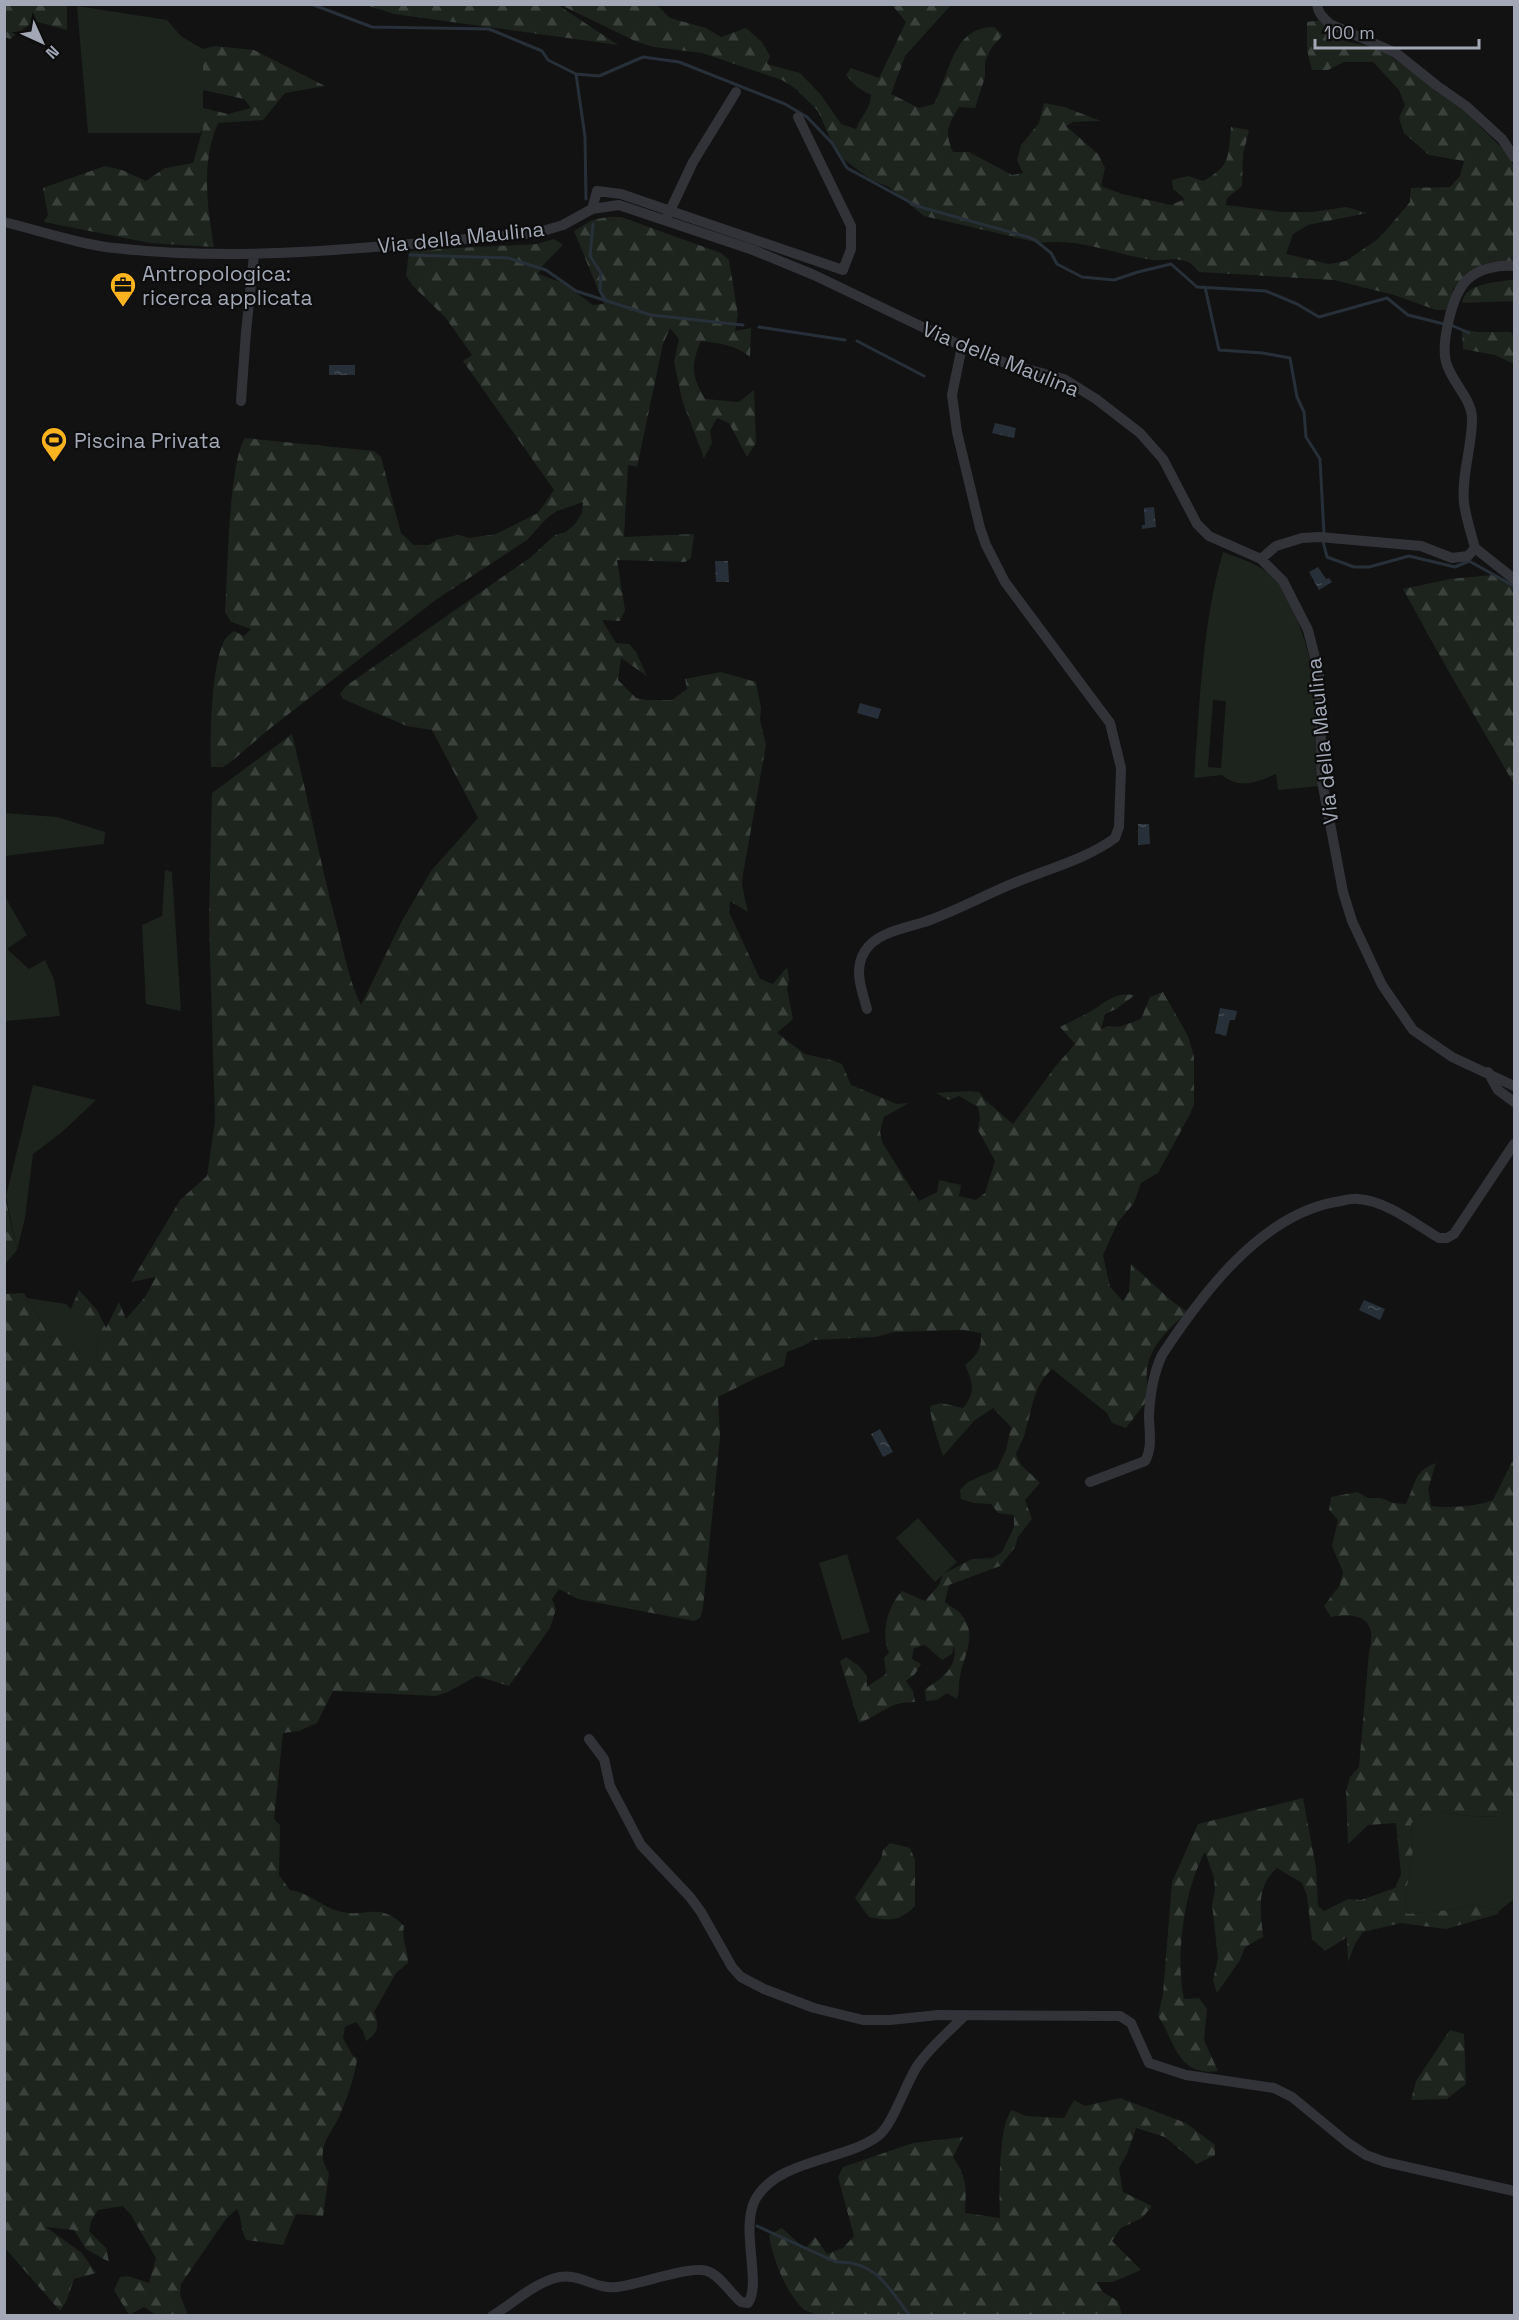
<svg xmlns="http://www.w3.org/2000/svg" width="1519" height="2320" font-family="'Space Grotesk',sans-serif">
  <style>
    .green { fill: #1c241d; fill-rule: evenodd }
    .forest { fill: url(#forest-firs) }
    .water { fill: url(#water-ripples) }
    .lines { fill: none; stroke-linecap: round; stroke-linejoin: round }
    .stream { stroke: #273038; stroke-width: 3 }
    .minor { stroke: #323339; stroke-width: 10 }
    .labels { text-anchor: middle; dominant-baseline: central; stroke-width: 4.5; stroke-linejoin: round; paint-order: stroke }
    .street-label { font-size: 21px; fill: #a2a8b5; stroke: #0d0d0e }
    .poi-label { font-size: 21px; fill: #a2a8b5; stroke: #0d0d0e; text-anchor: start }
  </style>
  <defs>
    <pattern id="forest-firs" width="22" height="20" patternUnits="userSpaceOnUse" patternTransform="scale(1.5)"><rect width="22" height="20" fill="#1c241d"/><path d="M5 1l3.5 6h-7zM16 11l3.5 6h-7z" fill="#3a413c"/></pattern>
    <pattern id="water-ripples" width="26" height="14" patternUnits="userSpaceOnUse" patternTransform="scale(1.5)"><rect width="26" height="14" fill="#273038"/><path d="M2 4q2-2 4 0t4 0M15 11q2-2 4 0t4 0" fill="none" stroke="#434b53"/></pattern>
  </defs>
  <rect width="100%" height="100%" fill="#121213"/>
  <path class="green" d="M77,6L167,20L181,36L203,49V128L200,133H88Z
    M1223,552C1242,559 1260,564 1275,579C1291,594 1312,658 1315,681C1319,716 1312,751 1320,786L1278,790L1276,774C1258,782 1239,790 1222,775L1194,778C1200,703 1202,624 1223,552ZM1213,700L1226,701L1221,768L1208,767Z
    M4,813L57,817L105,832L104,844L5,856Z
    M165,870L172,872L181,1011L146,1004L142,925L162,916Z
    M4,895L27,935L7,949L29,969L45,960L54,979L60,1016L5,1021Z
    M33,1085L96,1100L61,1133L33,1154L25,1218L17,1250L6,1196Z
    M27,1298L66,1304L98,1337L97,1364L82,1356L68,1335L50,1337Z
    M918,1518L957,1562L935,1582L896,1538Z
    M847,1554L870,1632L842,1640L819,1563Z
    M1514,1796V1899L1499,1911L1472,1904L1459,1909L1407,1914L1405,1900L1413,1850L1411,1824C1429,1803 1439,1813 1462,1815C1475,1817 1488,1816 1501,1817Z"/>
  <path class="forest" d="M4,5H67V30L34,21L10,39L5,37Z
    M366,5H558L618,45L394,14Z
    M561,5H657L670,18L706,28L721,37L746,28L762,42L770,56L767,64L800,73L821,95L841,124L856,129C861,116 871,108 871,95L857,87L846,75L851,68L879,78L906,22L892,5H951L905,56L891,94L919,108L934,104C950,74 952,27 994,27L1003,35L992,47L985,61V77L975,108L959,107C948,125 944,132 953,152H969L1012,175L1023,173L1017,160L1021,145L1039,123L1044,103L1064,107L1101,121L1073,122L1066,126L1098,154L1105,168L1101,186L1122,194L1171,205L1185,199L1173,189L1172,180L1188,176L1203,181C1231,166 1228,157 1231,127L1249,130L1243,154L1242,186L1227,198L1226,205L1282,212H1313L1346,207L1367,213L1308,225L1293,234L1286,254L1329,264L1346,261L1378,239L1388,228L1410,202L1411,188L1450,187L1460,176L1464,161L1429,155L1404,133L1399,118L1405,105L1399,90L1373,62H1344L1328,70H1312L1307,50V22L1322,20L1336,39L1380,49L1453,100L1510,156L1514,168V262H1493L1465,278L1453,289L1451,310H1436L1394,295L1334,280L1199,272C1195,268 1191,262 1185,261C1175,257 1164,261 1153,260C1112,254 1081,238 1039,243L924,216L887,186L871,180L837,154L818,111L796,89L782,80L702,53L654,47L637,42Z
    M214,46L254,50L325,86L285,93L263,120L218,123C201,163 207,205 214,247L150,243L44,222L48,215L43,188L105,166L122,170L146,181L165,168L193,163L203,128V108L228,114L251,108L244,99L203,90V49Z
    M608,217H621L721,253L729,260L738,315L735,331L751,328L750,357C736,345 719,343 701,341C690,367 692,376 705,399L739,402L754,390L756,443L747,457L729,423L717,418L710,431L712,443L704,458L682,400L674,362L679,339L670,328L663,344L637,467L628,465L624,537L694,534L691,558L685,562L617,560L625,610L620,621L602,620L616,643L629,644L636,652L647,676L621,658L618,680L636,698L647,700H672L687,689L685,679L721,672L756,682L761,708L760,720L766,745L743,874L742,885L748,912L730,901L729,912L760,979L773,984L787,967L789,979L787,989L793,1019L777,1033L805,1054L831,1060L842,1064L851,1085L897,1104L909,1103L884,1117L880,1131L882,1142L919,1201L937,1192L939,1180L961,1185L959,1196L976,1200L985,1193L995,1161L978,1130L980,1117L978,1107L959,1096L949,1100L936,1093L968,1091L979,1092L985,1100L1013,1124L1055,1067L1075,1044L1060,1027C1070,1022 1081,1017 1091,1011C1107,1001 1115,992 1135,995L1116,1009L1105,1014L1101,1029L1108,1026L1119,1027L1141,1019L1150,997L1163,992L1188,1036L1194,1056V1104L1190,1114L1158,1173L1141,1183L1134,1203L1118,1222L1103,1255L1110,1287L1123,1301L1129,1291L1131,1264L1173,1302L1188,1312C1171,1327 1154,1341 1148,1364C1145,1373 1148,1388 1149,1398L1126,1428L1112,1423L1107,1413L1052,1369C1033,1386 1032,1410 1025,1433C1023,1440 1019,1447 1016,1454C1021,1470 1030,1471 1040,1483L1025,1500L1032,1519L1018,1537L1015,1547L1000,1566L949,1585L945,1602C949,1606 956,1609 960,1613C979,1634 964,1654 960,1676C958,1684 960,1690 957,1699L947,1693L937,1700L926,1701L925,1689C942,1679 958,1667 954,1646L952,1654L942,1660L925,1645L914,1648L912,1659L921,1664L915,1674L906,1681L913,1691L915,1702C887,1702 883,1714 859,1723L840,1661L846,1657L859,1666L867,1676V1687L886,1674L884,1658L889,1653C880,1633 888,1606 902,1591L925,1601L939,1585L943,1574L972,1559L993,1558L1002,1552L1014,1527V1515L998,1513L991,1504L973,1503L961,1499L960,1490L968,1482L997,1469L1006,1450L1011,1427L993,1408L974,1421L943,1456C939,1443 930,1418 930,1406L941,1403L963,1408C976,1392 973,1383 965,1365C977,1355 982,1349 981,1333L963,1330L894,1332L876,1337L813,1340L803,1346L787,1352L784,1366L756,1378L718,1397L720,1438L703,1608L700,1618L694,1621L578,1599L559,1589L552,1599L556,1609L550,1628L509,1686L477,1676L448,1692L436,1696L333,1691L317,1723L299,1731L283,1733L274,1819L280,1825L279,1875L290,1890C308,1892 321,1906 338,1911C364,1919 379,1900 404,1926C401,1941 408,1948 408,1963L396,1973L374,2012C380,2026 378,2033 366,2041L363,2031L356,2022L345,2027L343,2038L353,2056L357,2058C356,2074 346,2101 339,2117C329,2137 314,2151 329,2173L323,2216L296,2214L283,2245L246,2240C241,2230 242,2219 237,2209L226,2219L181,2284L180,2295L188,2315H156L144,2307L129,2315L114,2290L120,2277L128,2276L149,2283L156,2258L131,2215L123,2206L98,2210L92,2219L89,2231L106,2248L109,2262L86,2249L74,2230L46,2227L82,2253L96,2273L74,2279L66,2302L60,2311L5,2248V1294L24,1293L50,1337L68,1334L82,1356L97,1363L98,1337L70,1311L79,1290L97,1310L106,1328L119,1302L126,1319L145,1297L156,1277L131,1282L180,1200L207,1176L215,1121L209,920L212,793L292,734C308,798 320,862 337,926C344,952 349,981 361,1005L402,921L431,871L478,818L432,730L407,726L343,699L340,694L346,686L531,557L555,535L566,532L575,524L582,513L583,502L557,511L547,518L527,540L437,599L268,730L232,761L223,767H211C210,738 211,667 224,641C226,637 230,634 234,631L244,636L251,629L231,622L225,612C228,575 228,465 245,438L374,451L381,457L401,533L414,545H429L438,539L459,535L470,538L496,534L538,513L554,490L463,361L472,355L445,317L412,285L406,275L409,252L419,250L537,244L554,239L563,245L544,264L538,274L563,283L593,305L604,304L574,231L592,220Z
    M1514,279V301L1462,303C1465,282 1497,283 1514,279Z
    M1462,329L1477,332H1511L1514,338V364L1495,355L1463,349Z
    M1492,575L1514,584V784L1449,672L1403,589L1450,579Z
    M4,1192L17,1250L5,1264H4Z
    M1514,1458V1796L1501,1817C1488,1816 1475,1817 1463,1815C1439,1813 1429,1803 1411,1824L1413,1850L1405,1900L1407,1914L1459,1909L1472,1904L1499,1911L1498,1914L1446,1929L1401,1923L1363,1932L1355,1944L1348,1962L1347,1937L1325,1951L1312,1939L1307,1896L1302,1883L1277,1868C1255,1888 1261,1910 1263,1937L1245,1947L1240,1960L1217,1993L1213,1980L1218,1958L1212,1904L1215,1890L1214,1877L1205,1852C1184,1889 1175,1958 1184,1999L1199,1998L1207,2009L1204,2040L1218,2071C1177,2077 1175,2041 1158,2016L1163,1994L1172,1882L1198,1824L1303,1798L1316,1868L1318,1906L1324,1911L1348,1899L1361,1900L1395,1888L1401,1874L1396,1823L1368,1825L1348,1844L1346,1791L1350,1777L1359,1767L1369,1652C1378,1619 1360,1612 1331,1617L1324,1606L1340,1585L1343,1572L1332,1546L1338,1520L1329,1510L1331,1497L1357,1492L1368,1498H1381L1393,1503L1406,1504C1416,1484 1413,1471 1436,1463L1428,1489L1431,1506C1452,1508 1474,1507 1493,1500Z
    M890,1843L910,1848L915,1860V1906C899,1922 890,1921 869,1917L855,1898L881,1859L883,1850Z
    M1450,2030L1464,2034L1466,2084L1447,2099L1411,2100L1416,2081Z
    M1120,2098L1186,2123L1215,2145V2155L1197,2164L1165,2137L1136,2128L1127,2154L1119,2168L1123,2192L1152,2206L1142,2218L1121,2228L1112,2241L1141,2270L1113,2282H1096L1104,2293L1118,2301L1122,2315H817C812,2313 804,2311 800,2306C784,2287 773,2260 769,2235L782,2228L805,2249L815,2237L827,2254L843,2248L854,2236L838,2177L843,2167L913,2143L963,2137L953,2157C968,2179 966,2188 965,2213L1000,2218C999,2196 998,2124 1012,2110L1026,2116L1064,2118L1074,2100L1085,2106Z"/>
  <path class="water" d="M329,365H355V375H329Z
    M995,423L1016,428L1014,438L992,433Z
    M1154,507L1156,527L1142,529V525H1145L1144,508Z
    M715,561H728L729,582H716Z
    M1318,567L1326,579L1329,578L1332,582L1319,590L1309,572Z
    M860,703L881,709L878,719L857,713Z
    M1138,824H1149L1150,844L1138,845Z
    M1220,1008L1237,1011L1235,1020H1230L1226,1036L1215,1033Z
    M1364,1300L1385,1309L1380,1320L1359,1310Z
    M880,1429L893,1452L883,1457L871,1434Z"/>
  <g class="lines">
    <path class="stream" d="M311,4L372,27L489,29L542,51L548,60L576,74L599,76L643,57L679,62L785,104L807,117L832,143L847,168L917,206L1028,237L1035,240L1051,253L1057,264L1082,277L1114,280L1138,272L1171,264L1197,287L1266,291L1297,304L1319,317L1387,298L1408,315L1444,324
      M576,74L585,137L586,199
      M593,224L590,256L601,273L600,291L605,299
      M410,255L508,258L546,270L576,291L651,315L743,325
      M1205,287L1219,350L1263,353L1290,358L1297,397L1304,412L1306,437L1320,459L1324,534
      M1451,325L1469,333
      M759,327L845,340
      M857,341L924,376
      M1323,541L1327,557L1354,567H1369L1409,556L1455,567L1469,561L1514,586
      M757,2226L836,2262C875,2260 889,2288 910,2316"/>
    <path class="minor" d="M1317,4C1318,14 1324,18 1330,24L1396,53L1436,85L1466,106L1502,139L1514,157
      M592,209L597,191L621,194L843,270L851,249V226L798,117
      M668,215L693,162L736,92
      M4,222C38,230 81,245 115,248C255,264 396,244 536,233L563,225L592,209L619,205L753,250L814,275L962,346L1008,364L1064,379L1096,399L1140,433L1163,459L1197,524L1209,536L1261,559L1283,581L1308,630L1319,673L1322,781L1343,892L1352,921L1382,985L1413,1030L1452,1057L1514,1086
      M241,401L246,332L254,255
      M1475,548L1514,579
      M1261,559L1276,546L1302,538L1319,537L1421,546L1452,558L1468,556L1475,548C1471,533 1466,518 1464,503C1461,474 1473,445 1472,416C1470,397 1451,381 1446,362C1441,343 1452,294 1467,280C1479,268 1499,265 1514,266
      M867,1009C862,990 853,970 865,951C877,931 909,928 930,920C960,909 989,893 1019,881C1051,868 1086,859 1115,838L1119,827L1121,768L1110,723L1005,582L986,545L980,528L957,432L952,395L962,346
      M1488,1072L1498,1090L1514,1102
      M1090,1482L1145,1461C1153,1447 1149,1431 1149,1415C1150,1396 1154,1372 1162,1355C1202,1294 1260,1216 1335,1202C1343,1201 1351,1198 1358,1199C1387,1201 1415,1224 1439,1238H1447L1454,1234L1514,1144
      M589,1739L604,1759L610,1786L641,1845L690,1897L701,1912L732,1967L741,1977L764,1989L814,2008L863,2020H890L938,2015L1120,2016L1131,2023L1149,2063L1186,2075L1274,2088L1292,2097L1348,2143L1366,2155L1385,2162L1514,2191
      M492,2316C514,2303 533,2283 559,2277C580,2273 596,2290 617,2287C638,2285 691,2265 707,2271C720,2275 730,2293 741,2302L748,2303C762,2284 740,2230 755,2200C777,2159 845,2161 878,2136C893,2125 906,2082 918,2065C931,2046 950,2031 965,2015"/>
  </g>
  <defs>
    <g id="office-pin" transform="scale(1.35)"><path d="M0 17L-7.5 6A9.5 9.5 0 1 1 7.5 6Z" fill="#ffb31e" stroke="#0d0d0e"/><path d="M-6-3h4V-5.5h4V-3h4V5H-6ZM-1-4.5V-3h2v-1.5ZM-6 0V1H6V0Z" fill="#111"/></g>
    <g id="stadium-pin" transform="scale(1.35)"><path d="M0 17L-7.5 6A9.5 9.5 0 1 1 7.5 6Z" fill="#ffb31e" stroke="#0d0d0e"/><path d="M0-5a6.5 5 0 1 0 0 10a6.5 5 0 1 0 0-10ZM-3.5-1.8h7v3.6h-7Z" fill="#111"/></g>
  </defs>
  <g fill-rule="evenodd">
    <use href="#office-pin" x="123" y="285"/>
    <use href="#stadium-pin" x="54" y="440"/>
  </g>
  <g class="labels">
    <g class="street-label">
      <text transform="translate(461 237) rotate(-6)">Via della Maulina</text>
      <text transform="translate(1001 359) rotate(22)">Via della Maulina</text>
      <text transform="translate(1322 741) rotate(-96)">Via della Maulina</text>
    </g>
    <g class="poi-label">
      <text x="142" y="273">Antropologica:<tspan x="142" dy="24">ricerca applicata</tspan></text>
      <text x="74" y="440">Piscina Privata</text>
    </g>
  </g>
  <rect width="1519" height="2320" fill="none" stroke="#a2a8b5" stroke-width="12"/>
  <g transform="translate(42 42) rotate(135)" stroke="#0d0d0e" stroke-width="4.5" paint-order="stroke">
  <path d="M0-4.5L10 22L0 15L-10 22Z" fill="#a2a8b5"/>
  <text y="-9" font-size="16" font-weight="bold" text-anchor="middle" fill="#a2a8b5">N</text>
  </g>
  <path d="M1315 39v9h164v-9" fill="none" stroke="#a2a8b5" stroke-width="3"/>
  <text x="1324" y="39" font-size="18" fill="#a2a8b5" stroke="#0d0d0e" stroke-width="4.5" paint-order="stroke">100 m</text>
</svg>
